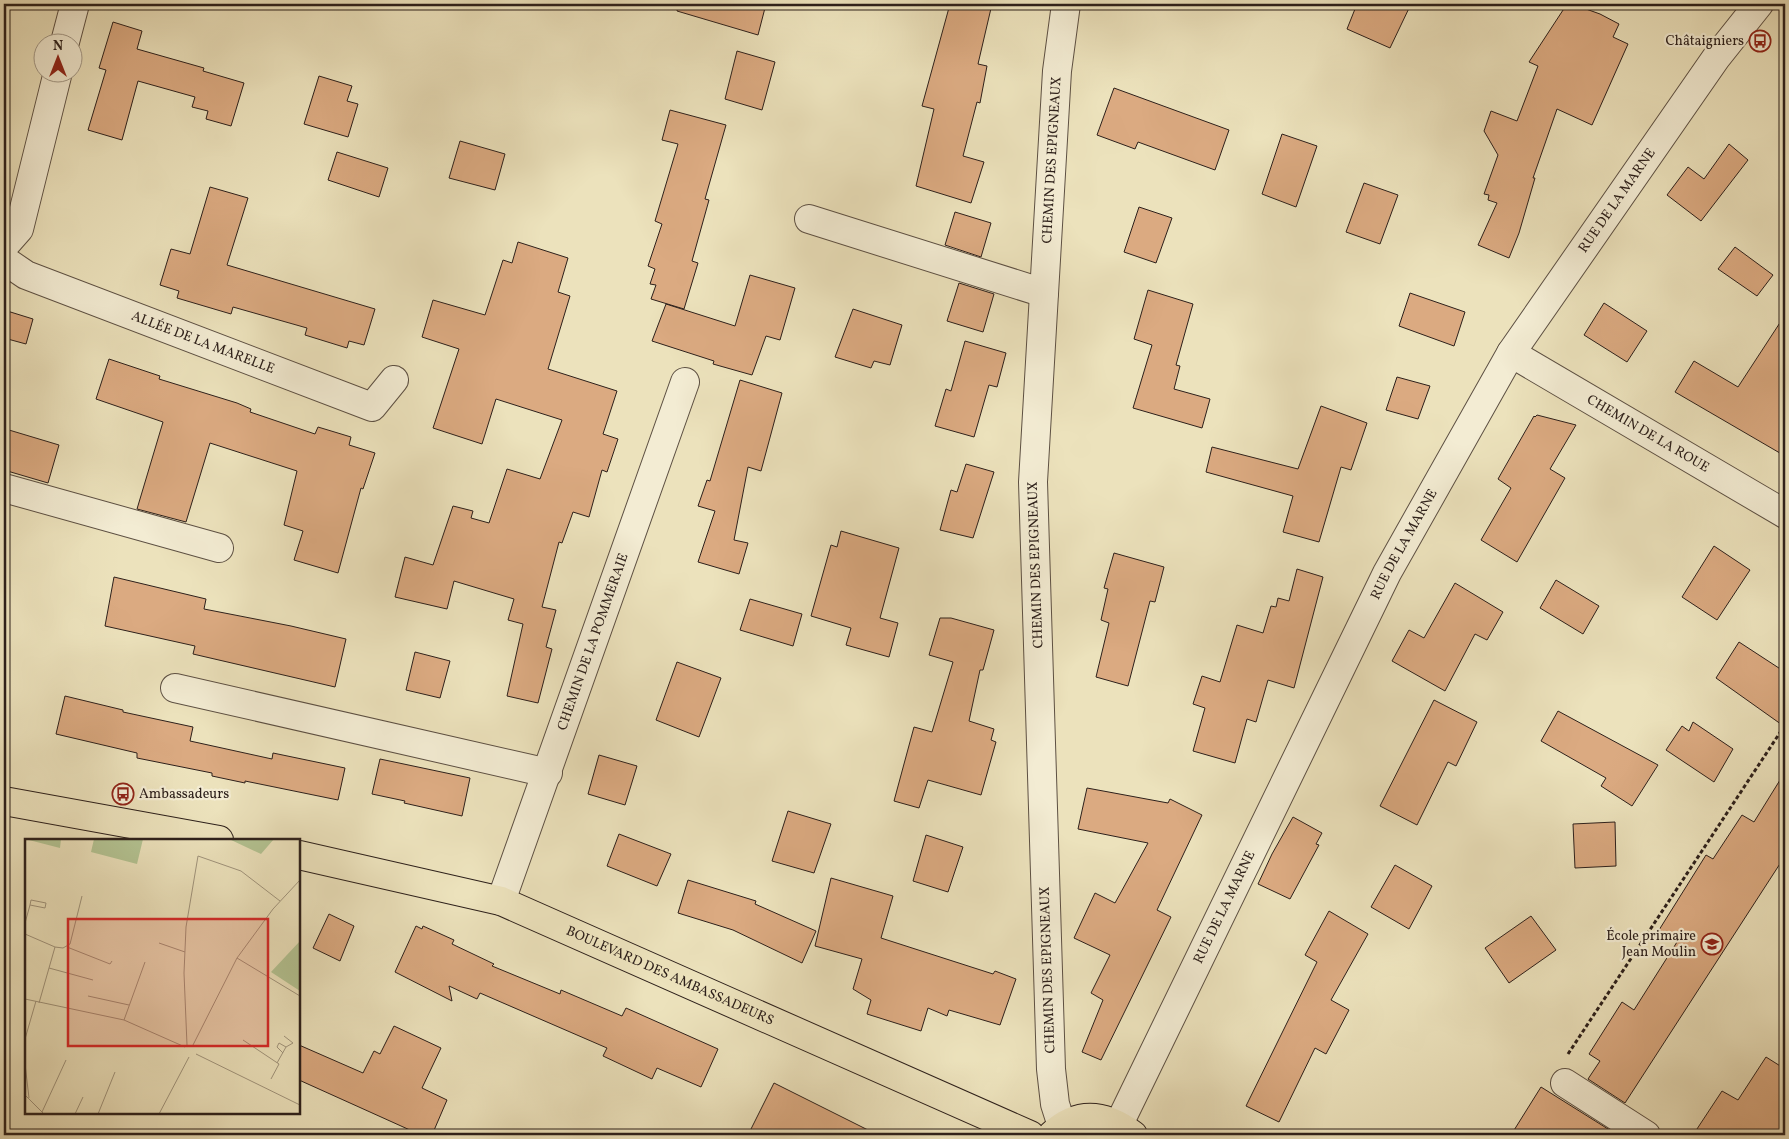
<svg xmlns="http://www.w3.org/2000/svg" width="1789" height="1139" font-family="Vollkorn,serif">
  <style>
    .building { fill: #dbaa81; stroke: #2d201b }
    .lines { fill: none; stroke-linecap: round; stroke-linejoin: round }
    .minor-casing { stroke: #5d5043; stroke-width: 30 }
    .major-casing { stroke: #2d201b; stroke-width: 30 }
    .path { stroke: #2d201b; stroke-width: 3; stroke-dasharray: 4 2.5; stroke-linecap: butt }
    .minor { stroke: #f3ecd3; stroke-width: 28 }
    .major { stroke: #ece2bc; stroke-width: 28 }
    .labels { text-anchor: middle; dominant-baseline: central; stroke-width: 4.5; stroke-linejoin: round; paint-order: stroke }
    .poi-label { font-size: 14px; fill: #2d201b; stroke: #f3ecd3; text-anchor: end }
    .street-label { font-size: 14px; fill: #2d201b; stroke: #f3ecd3 }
    .inset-road { fill: none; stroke: #a0947c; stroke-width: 1 }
    .view { fill: #d62828; fill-opacity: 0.15; stroke: #d62828; stroke-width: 2.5 }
    .inset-edge { fill: none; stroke: #2d201b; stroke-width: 2.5 }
  </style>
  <rect width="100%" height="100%" fill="#ece2bc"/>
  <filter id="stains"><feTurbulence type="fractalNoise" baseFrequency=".004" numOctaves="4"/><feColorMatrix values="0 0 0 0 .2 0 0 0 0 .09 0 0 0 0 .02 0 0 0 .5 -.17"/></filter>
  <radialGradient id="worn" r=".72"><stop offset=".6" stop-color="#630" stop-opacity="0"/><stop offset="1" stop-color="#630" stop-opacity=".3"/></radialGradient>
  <path class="building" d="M678,4H766L758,35L677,11Z
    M950,4H992L978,64L987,66L980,103L977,102L963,156L984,162L971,203L916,186L934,109L922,106Z
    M1357,4H1411L1390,48L1347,29Z
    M1567,4H1572L1600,14L1619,24L1613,37L1628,44L1592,125L1557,109L1533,178H1535L1519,233L1509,258L1478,245L1497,203L1488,200L1489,195L1484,194L1498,155L1484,131L1491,111L1517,121L1538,66L1529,62Z
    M113,22L142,31L137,49L204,68L203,71L244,83L231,126L206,119L208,111L192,107L195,97L138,81L122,140L88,130L106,70L99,68Z
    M737,51L775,62L762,110L725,99Z
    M319,76L352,86L347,101L358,104L348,137L304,124Z
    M1114,88L1229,130L1215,170L1138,142L1135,149L1097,135Z
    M670,110L726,125L705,199L709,200L692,261L698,263L684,309L651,299L656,285L650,284L655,269L648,266L662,224L655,221L678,144L662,140Z
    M1282,134L1317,146L1296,207L1262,194Z
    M460,141L505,154L495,190L449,178Z
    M1729,144L1748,160L1701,221L1667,195L1688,167L1704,179Z
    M337,152L388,168L379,197L328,180Z
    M1364,183L1398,195L1380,244L1346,232Z
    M210,187L248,198L227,265L375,309L364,345L349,341L347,348L305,335L307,328L233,307L231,314L177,298L179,291L160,285L171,249L190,254Z
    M1139,207L1172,218L1156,263L1124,252Z
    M955,212L991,223L981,257L945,245Z
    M518,242L568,258L558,292L570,296L548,369L617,391L603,434L618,439L607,472L602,470L589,517L573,512L562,543L559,542L542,607L556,610L546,647L552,649L538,703L507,696L523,624L508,620L514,599L454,581L447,609L395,597L405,557L433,565L453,506L473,511L471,518L489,523L507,469L540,479L562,420L496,399L482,444L433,428L459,349L422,337L433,300L485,315L503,260L512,263Z
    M1735,247L1773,275L1757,296L1718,269Z
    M750,275L795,288L780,340L766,336L752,375L713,364L714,361L652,341L666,304L735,326Z
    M959,283L994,294L983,332L947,321Z
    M1148,290L1193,304L1176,365L1180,366L1174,389L1210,399L1202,428L1133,408L1152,345L1134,339Z
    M1410,293L1465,312L1454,346L1399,326Z
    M1604,303L1647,331L1627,362L1584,335Z
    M853,309L902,325L890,365L874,361L871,368L835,357Z
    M4,310L33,319L26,344L4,338Z
    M1785,315V456L1675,392L1694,361L1738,387Z
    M965,341L1006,353L997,387L989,385L974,437L935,426L946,389L951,391Z
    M109,359L160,376L159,379L237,403L251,409L250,412L315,434L318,427L351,437L349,445L375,453L363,489L361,488L338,573L294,560L303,531L284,525L297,471L210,443L186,522L137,509L163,422L96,399Z
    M1397,377L1430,386L1418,419L1386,410Z
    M740,380L782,393L761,471L748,467L734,540L748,543L739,574L698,562L715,511L698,506L707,480L710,481Z
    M1321,406L1367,423L1351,470L1341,467L1319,542L1283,532L1293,496L1206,472L1212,447L1298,469Z
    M1537,415L1576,425L1550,469L1565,478L1517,562L1481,540L1511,488L1498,479L1534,416L1535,417Z
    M9,430L59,445L48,483L4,470V449Z
    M966,464L994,472L973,538L940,530L951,490L957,492Z
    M841,531L899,548L880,618L898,623L889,657L846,645L851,628L811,616L831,545L837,547Z
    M1714,546L1750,570L1717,620L1682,597Z
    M1114,553L1164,567L1155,602L1150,601L1128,686L1096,677L1109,623L1101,620L1108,589L1104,588Z
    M1297,569L1323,577L1294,688L1268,680L1256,722L1247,719L1235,763L1193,751L1205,708L1193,704L1202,676L1220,682L1237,625L1263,633L1271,606L1276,607L1278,598L1289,601Z
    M114,577L206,599L204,609L291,626L346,639L335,687L193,654L195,646L105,626Z
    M1556,580L1599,606L1583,634L1540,608Z
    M1455,583L1503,612L1487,640L1475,634L1445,691L1392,661L1409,630L1424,638Z
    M750,599L802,614L793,646L740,630Z
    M940,618H951L994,630L983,670H980L969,721L994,729L991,740L996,742L981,795L928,780L919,808L894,801L914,727L932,732L953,662L929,655Z
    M1739,642L1785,672V727L1716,678Z
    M415,652L450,661L440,698L406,690Z
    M677,662L721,678L699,737L656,720Z
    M65,696L123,710V712L193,727L190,741L272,759L273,753L345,768L338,800L245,781V783L212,776V773L137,758V753L56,734Z
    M1434,700L1477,722L1456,766L1448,762L1417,825L1380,806Z
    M1558,711L1658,765L1632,806L1601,786L1606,778L1541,741Z
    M1693,722L1733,749L1714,782L1666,750L1682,726L1689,731Z
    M599,755L637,766L625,805L588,794Z
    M380,759L470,778L462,816L404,803L405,801L372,794Z
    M1785,772V856L1625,1103L1588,1079L1600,1061L1589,1054L1622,1002L1634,1010L1677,942L1659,930L1706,855L1713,859L1742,815L1754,822Z
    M1087,788L1168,803L1170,799L1202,815L1157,910L1171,917L1101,1060L1082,1052L1103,1000L1091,993L1110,955L1074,938L1095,893L1115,903L1148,843L1078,829Z
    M788,811L831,824L814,873L772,861Z
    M1293,817L1322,833L1316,844L1319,845L1290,899L1258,884L1272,854Z
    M1615,822L1616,866L1575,868L1573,824Z
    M619,834L671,854L657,886L607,866Z
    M926,835L963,847L948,892L913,881Z
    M1395,865L1432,886L1409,929L1371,907Z
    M831,878L893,896L881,938L993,974L995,971L1016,979L1000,1025L949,1010L947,1016L928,1008L921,1031L867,1014L871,1000L853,989L862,959L815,946Z
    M688,880L756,901L755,904L816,931L802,963L733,930L678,913Z
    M1329,911L1368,934L1331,1000L1349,1010L1326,1054L1315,1048L1279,1122L1246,1106L1317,962L1305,955Z
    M329,914L354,926L340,961L313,948Z
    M1531,916L1556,950L1509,983L1485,948Z
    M416,926L422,929L423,926L454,940L452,944L494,964L492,966L560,994L561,990L622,1016L626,1008L718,1049L701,1087L657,1068L652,1079L603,1056L607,1048L480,993L477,999L449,986L452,1001L395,972Z
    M394,1026L441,1048L422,1088L447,1100L432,1135H421L299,1080V1045L363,1073L374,1051L380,1054Z
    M1766,1057L1785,1069V1135H1693L1722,1091L1738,1100Z
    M774,1083L878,1135H748Z
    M1541,1087L1608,1129L1604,1135H1511Z"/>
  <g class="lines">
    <g class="minor-casing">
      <g id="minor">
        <path d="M65,42L75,4"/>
        <path d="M809,219L1044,293"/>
        <path d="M4,246L19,229L58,72"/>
        <path id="s1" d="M4,260L26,275L372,407L394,380"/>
        <path id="s2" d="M1511,353L1785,514"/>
        <path d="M4,488L219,548"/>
        <path d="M175,688L548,773"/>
        <path id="s3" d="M501,901L685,382"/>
        <path d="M1565,1083L1646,1135"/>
        <path id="s4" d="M1119,1124L1387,573L1511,353L1716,58L1759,4"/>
        <path id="s5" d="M1062,1126L1055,1104L1051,1069L1033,482L1057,71L1066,4"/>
      </g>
    </g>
    <g class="major-casing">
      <g id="major">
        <path d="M4,801L219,840"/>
        <path id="s6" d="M299,855L501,901L1030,1135"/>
        <path d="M1052,1135C1079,1110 1106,1115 1133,1135"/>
      </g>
    </g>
    <path class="path" d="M1568,1054L1785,725"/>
    <use href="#minor" class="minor"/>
    <use href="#major" class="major"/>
  </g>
  <defs>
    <g id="bus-ring" transform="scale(1.125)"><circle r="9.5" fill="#f3ecd3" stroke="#8f2418" stroke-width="1.5"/><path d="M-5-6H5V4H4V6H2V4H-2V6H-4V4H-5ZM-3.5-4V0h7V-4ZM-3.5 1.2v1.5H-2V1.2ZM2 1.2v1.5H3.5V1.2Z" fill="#8f2418"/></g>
    <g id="school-ring" transform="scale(1.125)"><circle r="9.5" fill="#f3ecd3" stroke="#8f2418" stroke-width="1.5"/><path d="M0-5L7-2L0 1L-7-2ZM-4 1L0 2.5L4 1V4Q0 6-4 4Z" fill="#8f2418"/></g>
  </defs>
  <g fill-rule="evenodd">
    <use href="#bus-ring" x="1760" y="41"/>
    <use href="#bus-ring" x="123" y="794"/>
    <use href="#school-ring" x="1712" y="944"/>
  </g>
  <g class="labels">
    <g class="poi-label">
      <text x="1744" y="41">Châtaigniers</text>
      <text x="139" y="794" text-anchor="start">Ambassadeurs</text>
      <text x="1696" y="936">École primaire<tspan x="1696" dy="16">Jean Moulin</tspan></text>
    </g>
    <g class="street-label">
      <text stroke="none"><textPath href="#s5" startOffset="968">CHEMIN DES EPIGNEAUX</textPath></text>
      <text stroke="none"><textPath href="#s4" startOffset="1051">RUE DE LA MARNE</textPath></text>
      <text stroke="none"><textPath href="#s1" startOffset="216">ALLÉE DE LA MARELLE</textPath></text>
      <text stroke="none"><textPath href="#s2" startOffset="159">CHEMIN DE LA ROUE</textPath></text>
      <text stroke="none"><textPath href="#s4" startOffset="646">RUE DE LA MARNE</textPath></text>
      <text transform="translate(1036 565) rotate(-92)">CHEMIN DES EPIGNEAUX</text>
      <text stroke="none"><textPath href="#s3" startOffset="275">CHEMIN DE LA POMMERAIE</textPath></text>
      <text stroke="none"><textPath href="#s4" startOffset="241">RUE DE LA MARNE</textPath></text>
      <text transform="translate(1048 970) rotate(-92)">CHEMIN DES EPIGNEAUX</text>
      <text stroke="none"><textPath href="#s6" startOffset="392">BOULEVARD DES AMBASSADEURS</textPath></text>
    </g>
  </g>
  <g transform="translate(25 839)">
    <rect width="275" height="275" fill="#ece2bc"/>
    <path d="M0,0H36L35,9ZM69,0H118L112,25L66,13ZM204,0H249L236,15ZM275,102V152L246,133Z" fill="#b4c493"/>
    <path class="inset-road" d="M0,84L5,66L6,61L21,64L20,69L5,66M0,95L30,108M134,104L160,113M42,108L85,125L87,122M212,119L275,157M24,129L68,141M63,157L104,166M0,160L99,181L160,208M14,164L30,108L38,109L45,105L57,57M99,181L120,123M0,200L11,162M218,201L254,225L246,240M162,206L159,134L161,88L173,17L216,32L255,62M168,206L212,119L248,70L275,41M258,214L252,208L254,204L261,208M171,215L275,266M252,224L261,208L268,204L259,197M0,225L4,259M0,256L19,275M17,273L41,221M50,275L58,258M73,275L90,233M134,275L164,218"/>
    <path class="view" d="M43,80H243V207H43Z"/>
    <rect width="275" height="275" class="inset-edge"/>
  </g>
  <rect width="1789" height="1139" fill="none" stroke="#ece2bc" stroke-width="20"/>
  <rect x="5" y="5" width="1779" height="1129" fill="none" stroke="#2d201b" stroke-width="2.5"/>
  <rect x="10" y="10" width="1769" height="1119" fill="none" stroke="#2d201b"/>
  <g transform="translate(58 58)"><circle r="24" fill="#f3ecd3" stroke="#a49a89"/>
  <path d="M0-4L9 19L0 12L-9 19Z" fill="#8f2418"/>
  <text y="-8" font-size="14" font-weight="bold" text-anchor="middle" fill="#2d201b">N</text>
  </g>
  <rect width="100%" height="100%" filter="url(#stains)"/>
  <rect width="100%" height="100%" fill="url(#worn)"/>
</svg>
